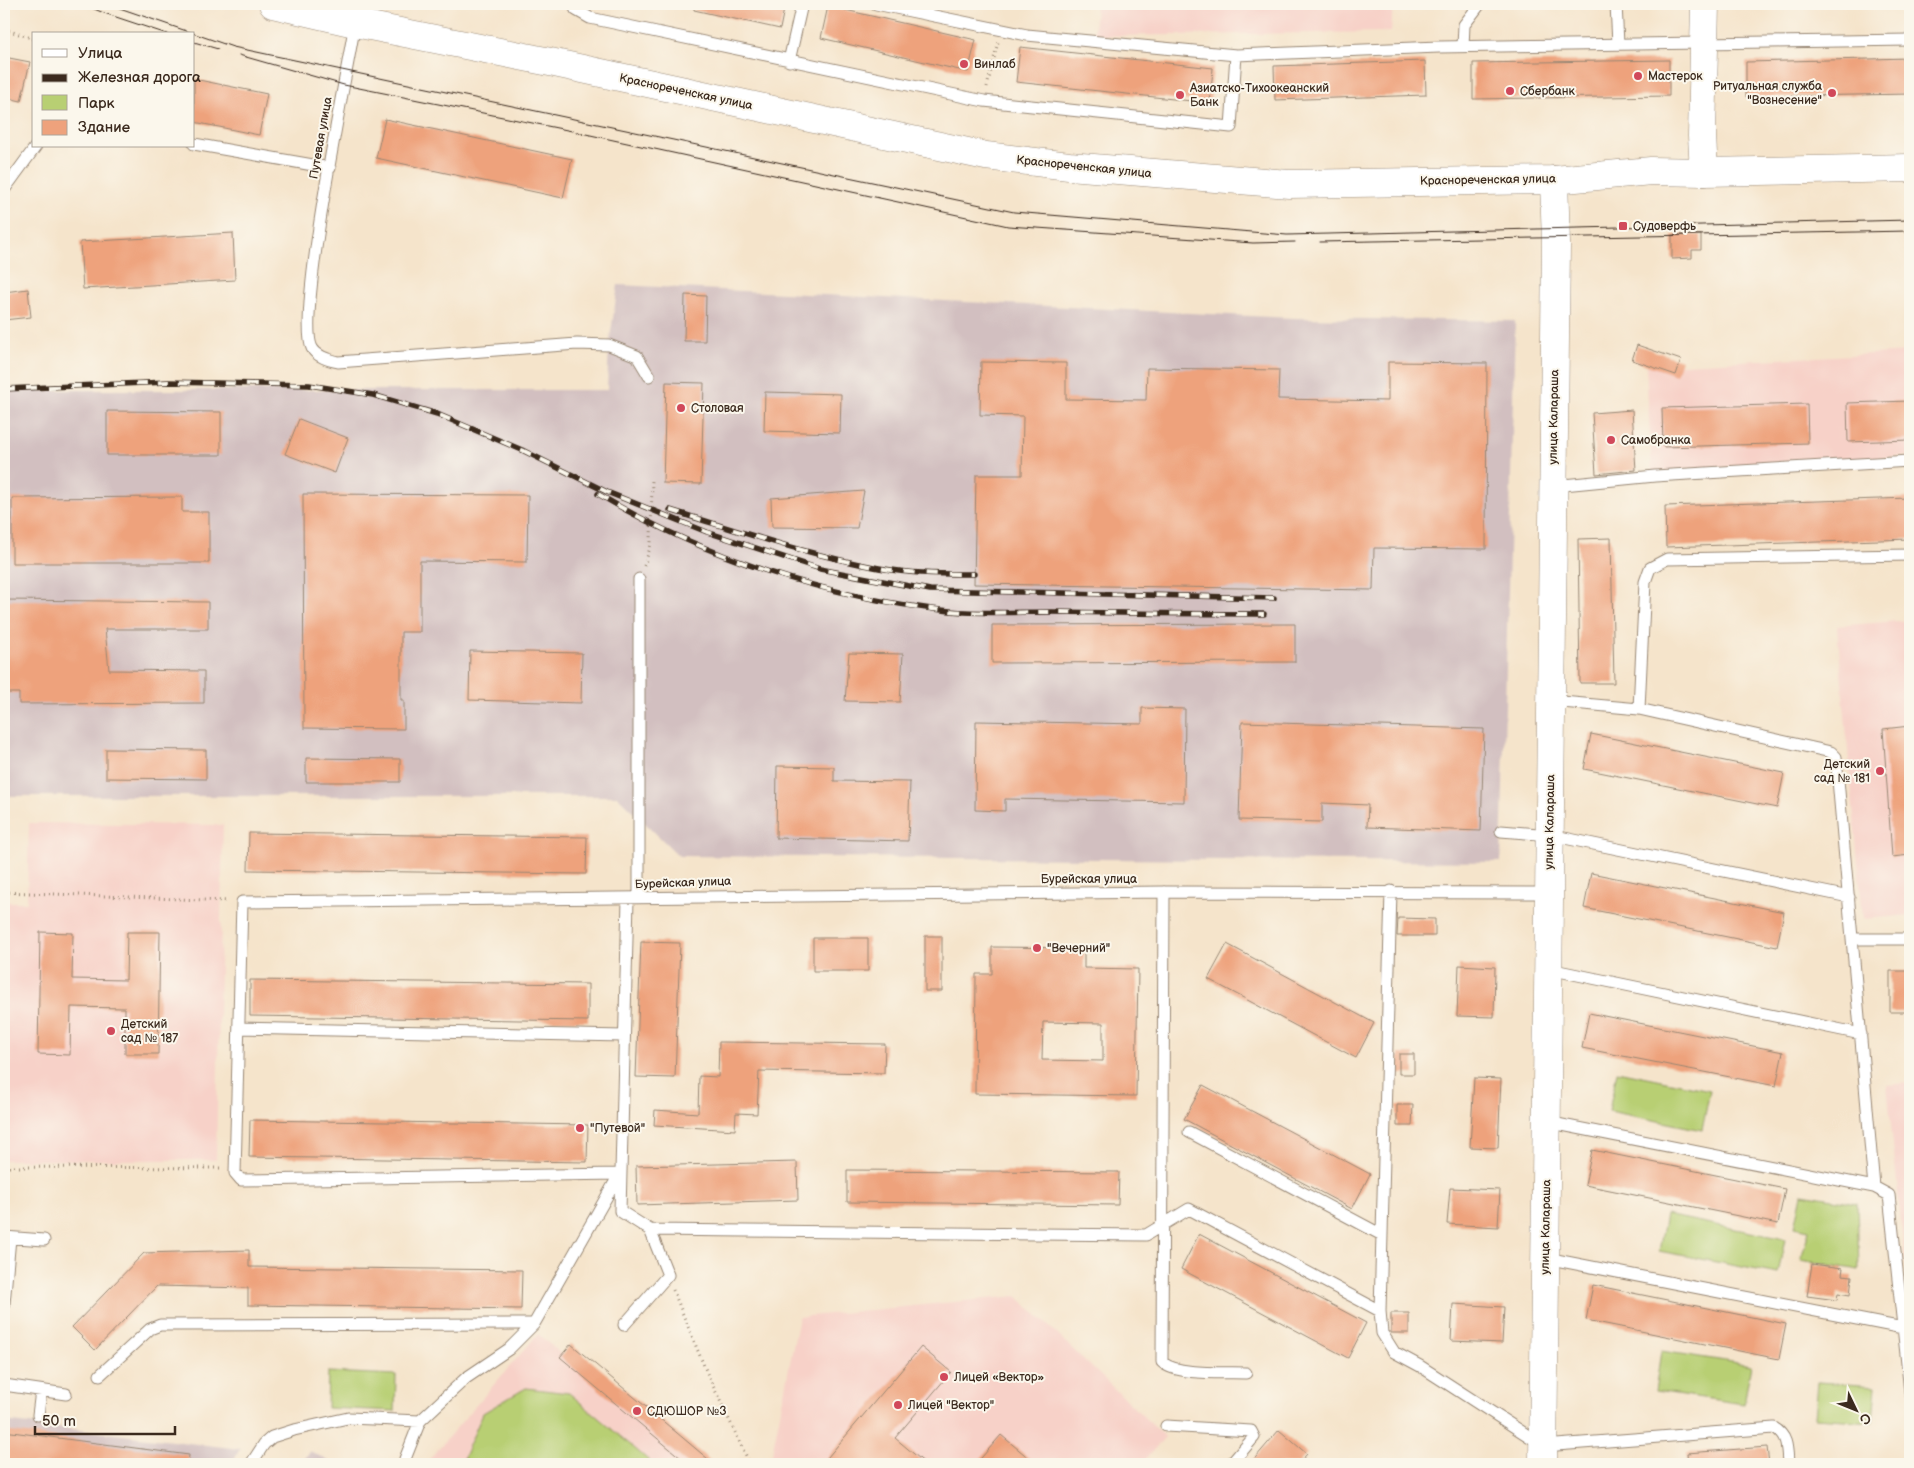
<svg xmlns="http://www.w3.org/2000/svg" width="1914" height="1468" font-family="'Balsamiq Sans',sans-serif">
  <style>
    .built { fill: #f7d1c8 }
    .industrial { fill: #d2bfc0 }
    .green { fill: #b8cf73; stroke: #7a7c48 }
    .building { fill: #eea27c; fill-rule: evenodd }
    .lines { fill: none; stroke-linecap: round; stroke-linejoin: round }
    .service-casing { stroke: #988774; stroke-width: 13 }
    .tertiary-casing { stroke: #988774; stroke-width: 29 }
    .primary-casing { stroke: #988774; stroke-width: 29 }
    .path { stroke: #988774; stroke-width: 3; stroke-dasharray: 1 4; stroke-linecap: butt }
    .service { stroke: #fff; stroke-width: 11 }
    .tertiary { stroke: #fff; stroke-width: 28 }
    .primary { stroke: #fff; stroke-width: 28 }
    .tram { stroke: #3b2a1e; stroke-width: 1 }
    .rail-casing { stroke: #3b2a1e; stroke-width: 5.5 }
    .rail { stroke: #fbf7ec; stroke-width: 4; stroke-dasharray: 11; stroke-linecap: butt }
    .poi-dot { fill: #d1495b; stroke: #fbf7ec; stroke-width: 2 }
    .labels { text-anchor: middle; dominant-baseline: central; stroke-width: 4; stroke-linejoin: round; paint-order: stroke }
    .poi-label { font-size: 12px; fill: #3b2a1e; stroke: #fbf7ec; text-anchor: start }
    .street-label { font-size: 12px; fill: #3b2a1e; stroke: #fbf7ec }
  </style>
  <rect width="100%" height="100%" fill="#fbf7ec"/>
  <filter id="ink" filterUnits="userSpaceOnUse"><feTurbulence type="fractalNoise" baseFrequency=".02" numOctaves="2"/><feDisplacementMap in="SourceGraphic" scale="10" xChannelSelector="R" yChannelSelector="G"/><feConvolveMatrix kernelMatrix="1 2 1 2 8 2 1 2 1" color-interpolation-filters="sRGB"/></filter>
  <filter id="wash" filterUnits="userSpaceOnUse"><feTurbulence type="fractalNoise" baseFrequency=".0096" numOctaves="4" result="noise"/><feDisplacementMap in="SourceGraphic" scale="20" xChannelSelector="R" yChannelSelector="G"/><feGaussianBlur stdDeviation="1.12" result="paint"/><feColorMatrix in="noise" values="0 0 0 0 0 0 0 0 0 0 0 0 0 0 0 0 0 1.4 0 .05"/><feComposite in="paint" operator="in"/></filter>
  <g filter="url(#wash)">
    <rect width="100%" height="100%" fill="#f5e4cb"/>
    <path class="built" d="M1096,4H1393L1391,32L1094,36Z
      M1910,352V456L1652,472L1646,366Z
      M1910,620V915L1863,919L1837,626Z
      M29,823L223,825L216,1160H4V902H27Z
      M1910,1083V1311L1887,1085Z
      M1017,1296L1165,1437L1141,1464H770L799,1317Z
      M538,1334L687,1464H425Z"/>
    <path class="industrial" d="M618,285L1293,318L1515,321L1501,862L679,856L617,796H4V390H607L609,345Z
      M4,1421L240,1449L231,1464H4Z
      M310,1451L334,1464H301Z"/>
    <path class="green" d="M1617,1071L1710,1090L1702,1130L1609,1111Z
      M1802,1194L1857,1203L1859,1270L1801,1260L1809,1230L1795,1227Z
      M1666,1215L1785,1239L1778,1274L1659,1251Z
      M1661,1351L1751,1365L1744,1404L1655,1391Z
      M328,1372L396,1375L395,1411L327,1408Z
      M1818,1382L1876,1386L1873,1422L1815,1418Z
      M526,1388L569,1393L653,1464H466L464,1457L483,1413Z"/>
    <g id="blocks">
      <path class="building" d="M694,4H785L780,29L694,10Z
        M828,6L976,40L968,72L821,38Z
        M1020,47L1213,68L1210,103L1016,82Z
        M4,57L30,62L21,101L4,97Z
        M1910,58V94L1746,97V62Z
        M1669,60V96L1473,99V63Z
        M1425,61L1426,95L1275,100L1274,66Z
        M194,79L267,94L259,135L194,122Z
        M385,119L572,159L563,198L376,158Z
        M233,233L235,280L83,289L80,242Z
        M1672,235H1701V250H1692V258L1672,259Z
        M28,289L31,317L4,320V292Z
        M685,295L706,296L705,341H684Z
        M1637,345L1681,360L1676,375L1632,360Z
        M981,362L1066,363V399L1146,400L1147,368L1279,370L1278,399L1388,401V362L1487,363L1486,549L1374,548L1373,590L974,584L976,475H1022L1023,416L980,415Z
        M666,382L704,383L701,484L663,483Z
        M765,392L841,394L840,433L764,431Z
        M1910,401V440L1848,442L1847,403Z
        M1807,404L1808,443L1663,447L1662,408Z
        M1632,410L1636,470L1596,474L1592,413Z
        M107,411L221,412V455H107Z
        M299,419L348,438L335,473L285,454Z
        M864,491L857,528L772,527L771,498Z
        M303,494L528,495L527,562L420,561V632H401V700H404V729L304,728Z
        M182,497V512H209V563H12V498Z
        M1910,498V539L1666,547L1665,506Z
        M1611,538L1614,683H1580L1578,539Z
        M4,600L208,602V629H105L109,670L204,671V703L19,704V693H4Z
        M1295,624V662L992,663V625Z
        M470,651L582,653L581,703L469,700Z
        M849,653L903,654L900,702L845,701Z
        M1142,708L1185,709L1184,802L1005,799V811L975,810L976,721L1142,724Z
        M1242,722L1484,729L1481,831L1367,827L1368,805L1322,803V822L1239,820Z
        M1910,726V855L1892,857L1883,729Z
        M1591,734L1784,773L1777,808L1584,769Z
        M106,749L206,750V779L106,778Z
        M306,758L400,759V782H306Z
        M777,766L834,767V781L910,782L908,841L776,838Z
        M249,833L587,837L586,874L248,870Z
        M1591,873L1784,912L1777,947L1584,908Z
        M1398,918L1435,919V936H1397Z
        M40,932L73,933L72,979L126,980L127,932H160L158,1054H125V1008L71,1007L70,1055L38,1054Z
        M925,936H942V991H925Z
        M813,938H868V971H813Z
        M641,942L680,943L675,1078L636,1077Z
        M1227,944L1374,1023L1356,1058L1208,979Z
        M992,947L1084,948V968L1138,969L1136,1096L975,1094L976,974H992ZM1043,1022L1103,1023V1061L1042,1060Z
        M1459,965L1495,967L1494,1017L1457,1016Z
        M1890,971H1910V1012H1890Z
        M250,980L588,984V1021L250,1016Z
        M1589,1013L1783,1052L1776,1086L1582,1048Z
        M719,1042L885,1044L884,1073L759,1071L757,1114L736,1113L735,1130L654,1125L655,1110L698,1113L699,1076L718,1077Z
        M1399,1054H1414V1074H1399Z
        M1474,1078L1501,1079L1498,1148L1470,1147Z
        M1203,1085L1370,1174L1352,1209L1184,1119Z
        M1397,1105H1413L1412,1126H1397Z
        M250,1120L588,1125L587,1162L249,1157Z
        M1592,1150L1785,1189L1778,1224L1585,1185Z
        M797,1162L798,1200L637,1205L636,1166Z
        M847,1170L1119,1172L1118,1205L847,1202Z
        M1450,1188L1500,1190L1498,1227L1447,1224Z
        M1199,1234L1366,1323L1348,1358L1181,1269Z
        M249,1250V1267L522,1270L521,1309L248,1305V1288L157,1286L95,1350L72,1327L144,1253Z
        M1812,1264L1843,1268L1842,1275L1852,1276L1850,1295L1838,1293L1837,1300L1807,1296Z
        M1593,1285L1786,1324L1779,1359L1586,1320Z
        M1453,1304L1504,1307L1502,1343L1451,1341Z
        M1391,1313H1409V1333H1391Z
        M571,1344L714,1464H688L560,1357Z
        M921,1347L951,1372L895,1438L926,1464H822Z
        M1279,1430L1307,1454L1298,1464H1250Z
        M4,1431L189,1455L188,1464H83L66,1462L65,1464H4Z
        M1001,1435L1036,1464H976Z
        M1767,1447L1769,1464H1688L1687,1453Z"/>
    </g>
  </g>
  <g filter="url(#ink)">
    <use href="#blocks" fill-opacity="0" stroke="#988774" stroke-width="1"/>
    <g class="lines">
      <g class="service-casing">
        <path id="service" d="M573,4L576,10L590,18L984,101L1231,127L1236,55
          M876,4L1027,35L1236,55L1439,47L1910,40
          M1616,4L1618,44
          M355,23C347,73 296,317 312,348C317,357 329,360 338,362L577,344L609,345L637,356L649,376
          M1463,47L1464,25L1480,4
          M789,61L802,4
          M194,144L330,168
          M4,190L36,146
          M1553,486L1655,476L1910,461
          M1551,701L1639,709L1831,752L1836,757L1874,1187L1889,1195L1910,1392
          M1639,709L1645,582L1650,568L1667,559L1910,555
          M1501,831L1550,835L1849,897
          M1391,891L1380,1311L1382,1333L1394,1352L1420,1366L1544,1446L1774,1428C1788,1436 1787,1449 1788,1464
          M1164,892L1162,1362C1177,1376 1225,1372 1246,1373
          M639,896V579
          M628,899L620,1211L650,1230L1146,1235L1189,1209L1380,1311
          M1853,939H1910
          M1549,969L1861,1034
          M240,1028L624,1036
          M1547,1122L1874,1187
          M1189,1132L1382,1235
          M620,1174L241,1180L235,1173L242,902L1164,892L1549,893
          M4,1237L44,1240
          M1546,1258L1903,1328
          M4,1304L10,1238
          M624,1325L668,1275L650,1230
          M100,1375L150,1329L160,1325L534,1324
          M4,1385L66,1394
          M38,1415L41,1391
          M1166,1426L1251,1431L1254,1437L1231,1464
          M405,1459L420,1421L466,1378L509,1349L534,1324L619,1175
          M251,1464L264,1444L272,1437L294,1430L348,1418L420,1421"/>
      </g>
      <g class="tertiary-casing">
        <path id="tertiary" d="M1704,172L1702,136L1705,4
          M1543,1464L1556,244L1554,180"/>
      </g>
      <g class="primary-casing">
        <path id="primary" d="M273,4L355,23L550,62L986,156L1069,166L1289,184L1554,180L1651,171L1704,172L1910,168"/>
      </g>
      <path class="path" d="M4,29L34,39
        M987,87L998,42
        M644,566L651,545L652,479
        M4,892L228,901
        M4,1167L222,1168
        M673,1290L707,1373L750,1464"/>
      <use href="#service" class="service"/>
      <use href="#tertiary" class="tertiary"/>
      <use href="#primary" class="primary"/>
      <path class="tram" d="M82,4L104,13L167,34
        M108,4L233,47L1014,212L1287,235L1910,220
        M194,42L218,49
        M239,55L344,85L572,131L1008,226L1253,243L1295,242
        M1320,242L1910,231"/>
      <g class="rail-casing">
        <path id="rail" d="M4,389L168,382L309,385L373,395L437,414L522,450L607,492L707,532L820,569L930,590L1274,598
          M598,494C703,557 828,598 950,611C983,614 1018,612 1052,612C1123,613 1193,614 1264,614
          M670,510C739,531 808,555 879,568C910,574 943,574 974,574"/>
      </g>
      <use href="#rail" class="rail"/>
    </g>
  </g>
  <g class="poi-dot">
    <circle cx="964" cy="64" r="5"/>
    <circle cx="1638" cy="76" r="5"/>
    <circle cx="1510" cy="91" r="5"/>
    <circle cx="1832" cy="93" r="5"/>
    <circle cx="1180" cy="95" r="5"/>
    <rect x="1618" y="221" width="10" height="10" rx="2.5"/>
    <circle cx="681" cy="408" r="5"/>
    <circle cx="1611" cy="440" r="5"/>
    <circle cx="1880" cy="771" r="5"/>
    <circle cx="1037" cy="948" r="5"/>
    <circle cx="111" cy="1031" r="5"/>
    <circle cx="580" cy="1128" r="5"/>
    <circle cx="944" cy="1377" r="5"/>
    <circle cx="898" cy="1405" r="5"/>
    <circle cx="637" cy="1411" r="5"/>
  </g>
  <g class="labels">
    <g class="poi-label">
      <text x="974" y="64">Винлаб</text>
      <text x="1648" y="76">Мастерок</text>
      <text x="1822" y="86" text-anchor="end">Ритуальная служба<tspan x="1822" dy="14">"Вознесение"</tspan></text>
      <text x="1190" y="88">Азиатско-Тихоокеанский<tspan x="1190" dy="14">Банк</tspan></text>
      <text x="1520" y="91">Сбербанк</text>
      <text x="1633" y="226">Судоверфь</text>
      <text x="691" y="408">Столовая</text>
      <text x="1621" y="440">Самобранка</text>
      <text x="1870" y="764" text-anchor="end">Детский<tspan x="1870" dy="14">сад № 181</tspan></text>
      <text x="1047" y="948">"Вечерний"</text>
      <text x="121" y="1024">Детский<tspan x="121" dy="14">сад № 187</tspan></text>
      <text x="590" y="1128">"Путевой"</text>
      <text x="954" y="1377">Лицей «Вектор»</text>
      <text x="908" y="1405">Лицей "Вектор"</text>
      <text x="647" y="1411">СДЮШОР №3</text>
    </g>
    <g class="street-label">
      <text transform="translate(686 92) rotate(12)">Краснореченская улица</text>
      <text transform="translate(321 138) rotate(-80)">Путевая улица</text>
      <text transform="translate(1084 167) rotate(6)">Краснореченская улица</text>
      <text transform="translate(1488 180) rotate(-1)">Краснореченская улица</text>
      <text transform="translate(1554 417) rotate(-89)">улица Калараша</text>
      <text transform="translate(1550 822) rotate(-89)">улица Калараша</text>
      <text x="1089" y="879">Бурейская улица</text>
      <text transform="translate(683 883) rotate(-2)">Бурейская улица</text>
      <text transform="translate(1546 1227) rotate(-89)">улица Калараша</text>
    </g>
  </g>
  <rect width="1914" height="1468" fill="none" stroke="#fbf7ec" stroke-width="20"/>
  <rect x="32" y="32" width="162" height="115" fill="#fbf7ec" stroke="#aea59a"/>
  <rect x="42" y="49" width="25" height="8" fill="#ffffff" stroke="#aea59a"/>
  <text x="78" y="58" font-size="15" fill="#3b2a1e">Улица</text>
  <rect x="42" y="74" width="25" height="8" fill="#3b2a1e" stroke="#aea59a"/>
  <text x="78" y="82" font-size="15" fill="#3b2a1e">Железная дорога</text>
  <rect x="42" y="95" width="25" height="15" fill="#b8cf73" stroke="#aea59a"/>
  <text x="78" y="108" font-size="15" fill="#3b2a1e">Парк</text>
  <rect x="42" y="120" width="25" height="15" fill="#eea27c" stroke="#aea59a"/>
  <text x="78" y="132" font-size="15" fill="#3b2a1e">Здание</text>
  <g transform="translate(1856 1410) rotate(133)" stroke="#fbf7ec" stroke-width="4" paint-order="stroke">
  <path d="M0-4L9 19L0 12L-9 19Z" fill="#3b2a1e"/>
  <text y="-8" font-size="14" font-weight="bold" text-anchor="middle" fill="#3b2a1e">С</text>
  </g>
  <path d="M35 1426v8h140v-8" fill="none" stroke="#3b2a1e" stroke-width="2.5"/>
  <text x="42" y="1426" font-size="15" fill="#3b2a1e" stroke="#fbf7ec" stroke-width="4" paint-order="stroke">50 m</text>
</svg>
